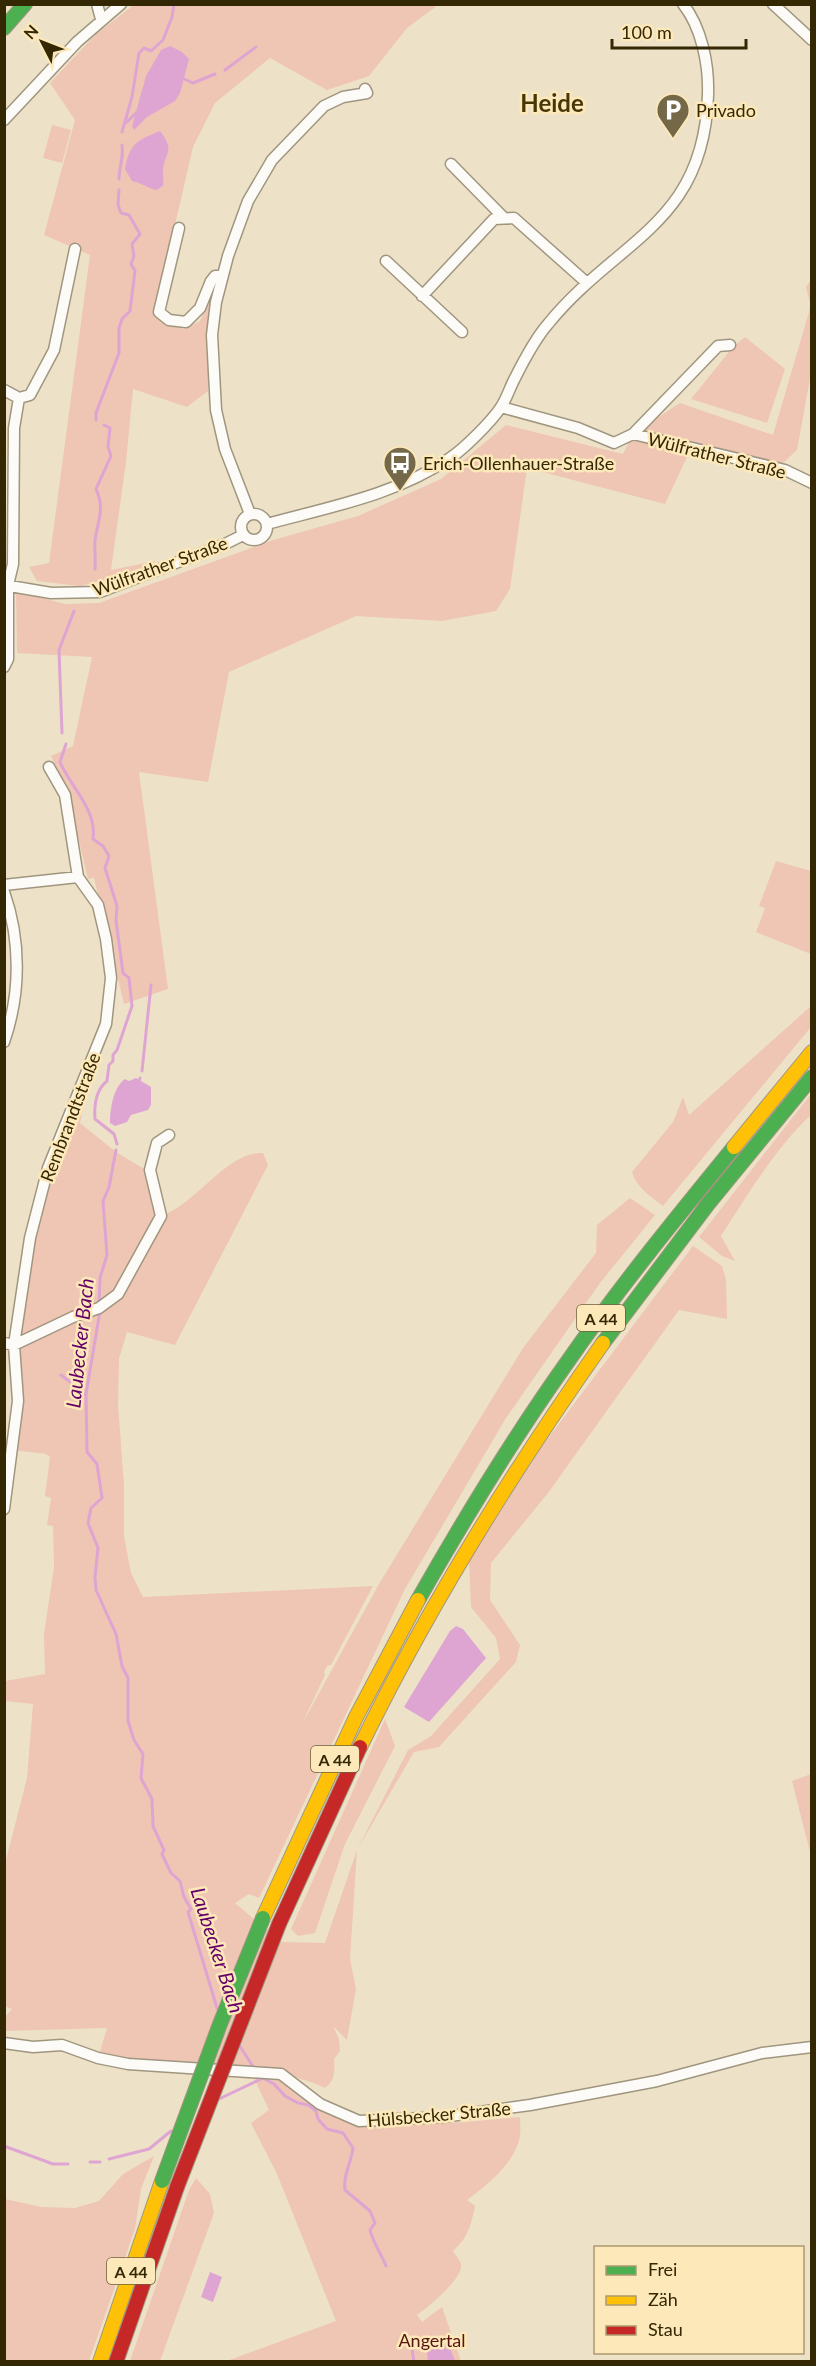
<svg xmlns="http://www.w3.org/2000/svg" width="816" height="2366" font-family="Lato,sans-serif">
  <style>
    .green { fill: #efc5b4 }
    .water { fill: #dea5d2 }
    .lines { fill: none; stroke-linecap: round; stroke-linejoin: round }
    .stream { stroke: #dea5d2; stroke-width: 3 }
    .street-casing { stroke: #a0967f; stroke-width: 13 }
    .fast-casing { stroke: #a0967f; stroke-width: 16 }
    .slow-casing { stroke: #a0967f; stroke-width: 16 }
    .jam-casing { stroke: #a0967f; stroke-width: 16 }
    .street { stroke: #fcfbf7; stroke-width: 10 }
    .fast { stroke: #4caf50; stroke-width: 14 }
    .slow { stroke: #ffc107; stroke-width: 14 }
    .jam { stroke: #c62828; stroke-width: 14 }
    .fast-bridge-casing { stroke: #a0967f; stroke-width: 16; stroke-linecap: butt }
    .jam-bridge-casing { stroke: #a0967f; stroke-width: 16; stroke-linecap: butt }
    .fast-bridge { stroke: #4caf50; stroke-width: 14 }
    .jam-bridge { stroke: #c62828; stroke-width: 14 }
    .labels { text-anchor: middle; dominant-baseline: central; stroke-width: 5; stroke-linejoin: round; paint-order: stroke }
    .shield { fill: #fce8b9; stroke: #70613a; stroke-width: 1.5 }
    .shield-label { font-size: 16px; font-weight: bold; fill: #342703 }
    .poi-label { font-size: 18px; fill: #342703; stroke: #fce8b9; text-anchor: start }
    .street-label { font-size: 18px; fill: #342703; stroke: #fce8b9 }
    .park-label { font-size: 18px; fill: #571411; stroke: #fce8b9 }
    .water-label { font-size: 20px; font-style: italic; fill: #660168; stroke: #fce8b9 }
    .district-label { font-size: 24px; font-weight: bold; fill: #473608; stroke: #fce8b9 }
  </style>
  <rect width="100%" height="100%" fill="#ede2c8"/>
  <path class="green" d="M134,5H438L407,28L369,76L327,90L270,58L215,103L193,147L156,307L163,323L184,329L200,321L210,300L208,391L187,407L133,389L126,462L111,570L156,561L146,570L80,586L37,581L29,567L49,563L90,255L44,235L75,120L50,83L96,34Z
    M52,125L71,130L62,163L43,158Z
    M811,280V373L797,450L782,464L693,444L665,504L527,468L510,589L496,611L442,621L356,616L229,672L208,782L139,772L168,989L124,1004L94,878L88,879L71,807L73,803L51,756L73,746L92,657L17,653L16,591L65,604L99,603L273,540L358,516L441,479L506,425L623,454L633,434L680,403L773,435L809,312L810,304L806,287Z
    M745,337L785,369L767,423L691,399L732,348Z
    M776,861L811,871V954L756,932L765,908L759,906Z
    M811,1006V1027L663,1206C650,1196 637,1188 632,1172L673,1122L683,1097L689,1115Z
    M811,1094V1115C777,1146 746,1197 721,1236L735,1261L722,1256L699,1237Z
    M75,1102L83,1108L80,1123L116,1152L146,1170L161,1216C197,1204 227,1151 263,1153L268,1165L175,1345L127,1332L119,1359L118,1404L124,1486V1536L131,1573L143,1597L373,1586L331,1665L327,1666L324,1672L325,1675L302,1724L379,1584L523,1348L596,1253L597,1225L630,1198L655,1215L600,1283L506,1418L405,1589L259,1898L249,1894L235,1903L281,1942L325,1943L357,1850L408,1750L431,1736L500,1659L496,1638L471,1607L469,1561L543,1445L693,1246L722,1266L726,1279L727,1319L679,1310L548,1493L491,1563L490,1600L520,1645L516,1662L439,1747L414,1752L357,1850L350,1959L356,1989L347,2040L333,2026L339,2039L340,2051L334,2059C335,2071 335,2080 325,2088C297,2074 267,2073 236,2070C190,2067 144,2066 99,2055L107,2028L5,2031L4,2018L12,2009L5,2006V1864L27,1778L33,1704L5,1701V1681L45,1674L44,1634L54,1567L53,1526L47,1525L51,1498L45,1496L50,1457L46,1454L13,1450L14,1345L30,1238Z
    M385,1719L395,1746L345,1844L315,1933L298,1936L291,1929Z
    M811,1774H812L811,1856L792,1781Z
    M258,2077L280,2078L361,2125L453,2123L520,2117C520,2123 521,2130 520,2136C515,2163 488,2184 467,2200L475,2206C471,2225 468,2238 453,2251C455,2255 460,2260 461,2264C464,2278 427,2308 417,2315L422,2322L442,2307L461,2361L224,2362L336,2321L277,2174L251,2123L269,2110L254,2078Z
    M154,2156L141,2189L135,2229L89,2361H5V2199L41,2207L75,2208L99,2201L123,2174Z
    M196,2178L210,2194L214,2213L160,2361H130L189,2190Z"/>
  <path class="water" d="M170,46L182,52L189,59L180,93L175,101L147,117L134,130L132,126L146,76L161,50Z
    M160,131C177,153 163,153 163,172C163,177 164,181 163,186L156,190C147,188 142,183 132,181L125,169C130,143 136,141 160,131Z
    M136,1078L151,1087V1105L148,1110L131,1115L127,1122L115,1126L110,1123C110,1110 113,1087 125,1079L129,1081Z
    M456,1626L463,1629L486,1658L429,1722L404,1707L450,1631Z
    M210,2272L222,2277L213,2302L201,2297Z
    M437,2338L450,2348L455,2361H428L426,2343Z"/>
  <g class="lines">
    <path class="stream" d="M225,70L256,47
      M180,77L193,83L215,74
      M127,122L139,110
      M122,132L132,97L139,53L144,48L151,51L163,40L172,17L174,4
      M119,179C119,168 124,156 122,145
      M96,420V413L119,353V328L122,319L130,311L135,271L131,264L134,256L132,244L140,234L129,215L121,213L118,205L119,190
      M95,569C96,560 94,549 95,540C98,521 105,508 96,489L111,456L108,447L110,428L104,425
      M62,733L59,650L74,611
      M66,744L60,762C71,788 97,809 93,839L103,846L109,856L105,868L117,906L116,921L123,973L129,978L132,1006L117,1050L113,1055V1061L109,1065L107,1081C96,1090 94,1106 95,1119L114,1134L117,1144
      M142,1071L151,985
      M139,1082L140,1078
      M99,1305L100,1278L107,1255L103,1201L109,1187L116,1150
      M100,1311L86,1394L87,1452L97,1464L102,1498L91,1508L88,1523L98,1548L95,1577L96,1590L116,1634L122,1666L128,1678V1721L134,1740L143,1754L141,1778L152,1799L153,1826L164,1850L162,1854L171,1873L180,1881L184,1897L191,1909L188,1912L217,2008
      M61,1375L86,1394
      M239,2045L254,2068
      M261,2077L274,2084L285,2096L298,2103L308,2105L316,2111L318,2119L327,2129L343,2133L353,2148C351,2164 343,2174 345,2190L370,2211L375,2223L370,2230C373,2243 381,2253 386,2266
      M219,2099L263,2078
      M4,2146L53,2164H68
      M109,2159L149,2149L171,2131
      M90,2162H100
      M411,2342L414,2362"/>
    <g class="street-casing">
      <path id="street" d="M97,4L101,19
        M773,4L812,40
        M4,120L77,42L121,4
        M451,164L503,217
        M179,228L159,312L169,320L186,322L200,308L211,281L215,276H222
        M386,261L462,332
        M422,296L494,219L514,218L587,283
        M4,390L19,398L14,428L13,564L8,585V659L4,667
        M19,398L30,395L54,350L75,249
        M501,407L578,428L614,443L633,434L718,346L730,345
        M633,434L785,470L812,483
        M241 527a13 13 0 1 1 26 0a13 13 0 1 1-26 0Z
        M250,514L225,449L216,410L212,335L216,302L228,256L248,201L272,160L324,106L343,97L367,93L365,89
        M267,524C329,507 396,495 450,458C464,449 492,421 501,407C507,398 510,387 515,378C524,360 535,339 548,324C617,239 704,225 708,95C709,65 702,28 683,4
        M4,585L51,593L100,592L225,544L243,535
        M4,885L78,877
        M4,892C21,940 21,993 4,1042
        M4,1343L14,1345L73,1317L99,1308L118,1294L161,1216L150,1170L157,1143L169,1135
        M4,1509L18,1401L14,1345L30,1238L48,1168L106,1024L111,978L106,939L98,905L78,877L65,795L49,767
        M4,2043L33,2047L62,2045L98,2058L128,2064L281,2074L320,2104L359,2121L443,2117L530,2105L657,2081L762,2053L812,2047"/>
    </g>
    <g class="fast-casing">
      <path id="fast" d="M4,28L25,4
        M603,1343L708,1204L812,1077
        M418,1600C464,1519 512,1440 566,1364C618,1289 676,1218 734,1147"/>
    </g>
    <g class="slow-casing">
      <path id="slow" d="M734,1147L812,1052
        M360,1747C429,1605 512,1472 603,1343
        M263,1918L356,1717L418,1600
        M100,2362L162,2181"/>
    </g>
    <g class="jam-casing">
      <path id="jam" d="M279,1924L360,1747
        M116,2362L177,2187"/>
    </g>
    <use href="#street" class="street"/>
    <use href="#fast" class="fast"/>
    <use href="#slow" class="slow"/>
    <use href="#jam" class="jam"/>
    <g class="fast-bridge-casing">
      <path id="fast-bridge" d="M162,2181L220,2024L263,1918"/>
    </g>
    <g class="jam-bridge-casing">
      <path id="jam-bridge" d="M177,2187L279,1924"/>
    </g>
    <use href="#fast-bridge" class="fast-bridge"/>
    <use href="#jam-bridge" class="jam-bridge"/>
  </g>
  <defs>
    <g id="parking-pin" transform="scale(1.725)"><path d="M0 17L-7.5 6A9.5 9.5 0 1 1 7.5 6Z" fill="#756848" stroke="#fce8b9"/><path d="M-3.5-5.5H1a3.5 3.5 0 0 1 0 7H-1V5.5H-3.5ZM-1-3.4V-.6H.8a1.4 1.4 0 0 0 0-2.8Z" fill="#fff"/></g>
    <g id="bus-pin" transform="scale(1.725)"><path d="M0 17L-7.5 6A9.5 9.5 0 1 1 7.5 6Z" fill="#756848" stroke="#fce8b9"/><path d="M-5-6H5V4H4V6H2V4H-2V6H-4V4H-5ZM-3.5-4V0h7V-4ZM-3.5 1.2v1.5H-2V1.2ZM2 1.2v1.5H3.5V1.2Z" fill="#fff"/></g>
  </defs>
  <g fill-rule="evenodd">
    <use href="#parking-pin" x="673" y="110"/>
    <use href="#bus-pin" x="400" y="463"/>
  </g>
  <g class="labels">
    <g class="shield">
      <rect x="577" y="1305" width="48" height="26" rx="4.5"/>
      <rect x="311" y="1746" width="48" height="26" rx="4.5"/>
      <rect x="107" y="2258" width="48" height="26" rx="4.5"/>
    </g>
    <g class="shield-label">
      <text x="601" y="1318">A 44</text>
      <text x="335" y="1759">A 44</text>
      <text x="131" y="2271">A 44</text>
    </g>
    <g class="poi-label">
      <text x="696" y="110">Privado</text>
      <text x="423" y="463">Erich-Ollenhauer-Straße</text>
    </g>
    <g class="street-label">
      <text transform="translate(717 455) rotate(14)">Wülfrather Straße</text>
      <text transform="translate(160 566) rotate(-20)">Wülfrather Straße</text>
      <text transform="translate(70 1117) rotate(-69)">Rembrandtstraße</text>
      <text transform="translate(439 2114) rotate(-5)">Hülsbecker Straße</text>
    </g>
    <g class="park-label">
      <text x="432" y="2340">Angertal</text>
    </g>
    <g class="water-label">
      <text transform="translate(79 1343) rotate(-84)">Laubecker Bach</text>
      <text transform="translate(218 1950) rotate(72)">Laubecker Bach</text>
    </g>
    <g class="district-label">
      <text x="552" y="102">Heide</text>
    </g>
  </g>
  <rect width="816" height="2366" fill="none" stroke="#342703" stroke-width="12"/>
  <rect x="594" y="2246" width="210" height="108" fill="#fce8b9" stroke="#ac9b70" stroke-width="1.5"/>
  <rect x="606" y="2266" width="30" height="9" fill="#4caf50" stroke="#ac9b70" stroke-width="1.5"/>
  <text x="648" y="2276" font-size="18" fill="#342703">Frei</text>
  <rect x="606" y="2296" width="30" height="9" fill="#ffc107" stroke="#ac9b70" stroke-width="1.5"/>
  <text x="648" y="2306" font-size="18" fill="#342703">Zäh</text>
  <rect x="606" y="2326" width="30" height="9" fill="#c62828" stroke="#ac9b70" stroke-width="1.5"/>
  <text x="648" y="2336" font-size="18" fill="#342703">Stau</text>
  <g transform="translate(42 42) rotate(312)" stroke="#fce8b9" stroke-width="4.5" paint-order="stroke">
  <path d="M0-4.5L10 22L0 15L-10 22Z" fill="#342703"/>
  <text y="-9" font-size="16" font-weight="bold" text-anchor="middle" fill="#342703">N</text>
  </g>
  <path d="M612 39v9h134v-9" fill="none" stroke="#342703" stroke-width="3"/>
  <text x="621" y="39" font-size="18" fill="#342703" stroke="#fce8b9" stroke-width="4.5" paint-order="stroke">100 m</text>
</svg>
